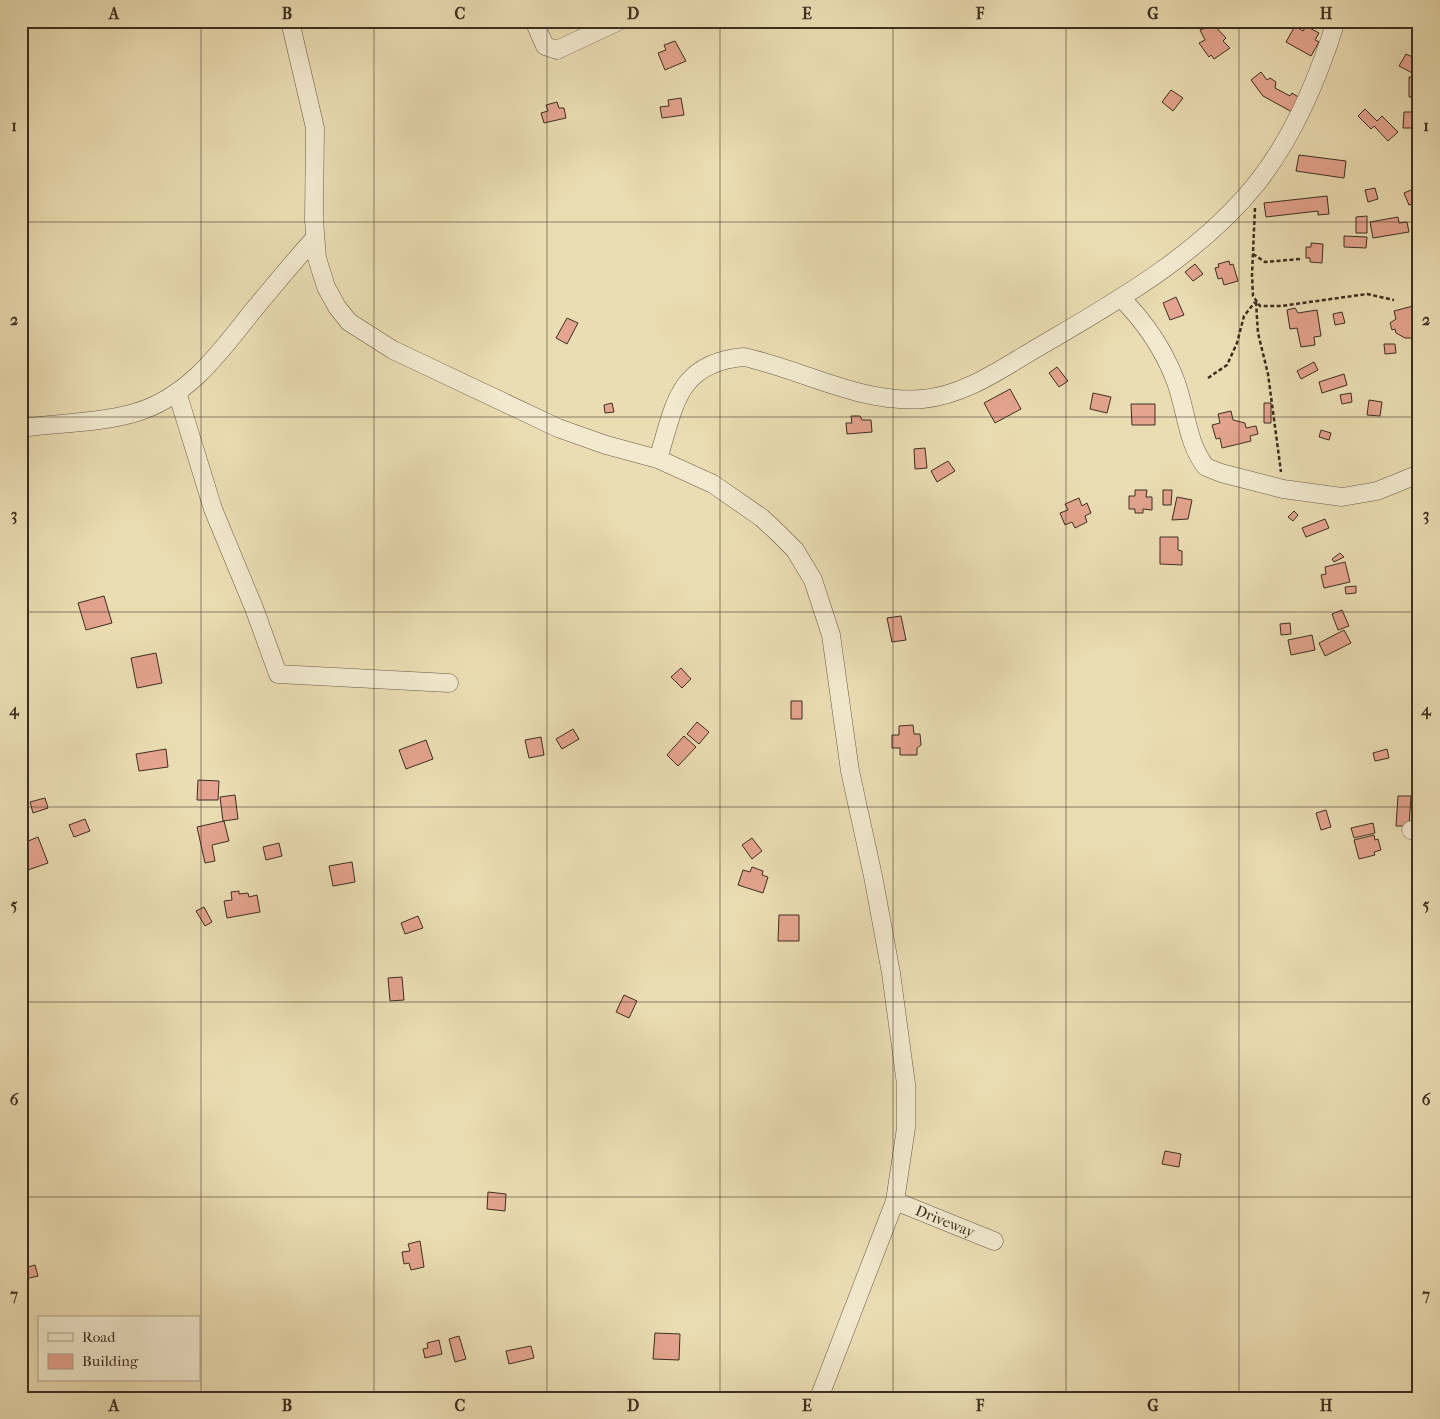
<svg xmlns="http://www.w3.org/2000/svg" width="1440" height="1419" font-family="'IM FELL French Canon',serif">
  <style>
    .building { fill: #e4a48f; stroke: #3d2e20 }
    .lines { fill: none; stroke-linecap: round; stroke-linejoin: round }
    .minor-casing { stroke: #685a45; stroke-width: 19 }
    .path { stroke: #3d2e20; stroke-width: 2.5; stroke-dasharray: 4 2.5; stroke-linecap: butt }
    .minor { stroke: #f2e9ce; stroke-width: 18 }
    .grid { fill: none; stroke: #3d2e20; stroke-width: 1; stroke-opacity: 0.55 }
    .labels { text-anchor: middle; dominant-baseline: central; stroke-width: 4; stroke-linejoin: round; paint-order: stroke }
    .street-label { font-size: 15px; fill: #3d2e20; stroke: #f2e9ce }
    .neatline { fill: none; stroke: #3d2e20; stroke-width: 2 }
    .grid-label { font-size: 16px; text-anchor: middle; font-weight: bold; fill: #3d2e20 }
  </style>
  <rect width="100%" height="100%" fill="#ebddb3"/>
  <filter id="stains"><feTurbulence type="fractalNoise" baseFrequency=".004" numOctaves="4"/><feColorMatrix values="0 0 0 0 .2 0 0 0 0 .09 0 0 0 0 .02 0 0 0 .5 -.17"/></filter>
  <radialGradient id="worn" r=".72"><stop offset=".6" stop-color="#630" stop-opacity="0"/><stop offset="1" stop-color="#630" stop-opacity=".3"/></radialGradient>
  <path class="building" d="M1252,21H1261V24L1252,25Z
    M1214,25L1226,38L1223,41L1230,48L1214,59L1211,55L1209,57L1199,43L1205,40L1200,30Z
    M1295,26L1303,31L1306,26L1319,33L1315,40L1319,42L1311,56L1286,42Z
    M675,41L686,61L665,70L658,53L666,50L664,45Z
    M1406,54L1419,60L1418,76L1399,66Z
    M1261,72L1267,80L1270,78L1276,82L1275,88L1290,96L1292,93L1300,98L1292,112L1263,96L1251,80Z
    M1409,77H1419V97H1409Z
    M1171,90L1183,98L1173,111L1162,102Z
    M681,98L684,115L662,118L660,107L669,106L668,100Z
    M557,102L559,108H564L566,118L544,123L541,113L548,111L546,105Z
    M1365,109L1377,121L1382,116L1398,132L1388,141L1374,126L1371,129L1358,116Z
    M1404,112H1416V128H1403Z
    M1299,155L1346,161L1344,178L1296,171Z
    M1375,188L1378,199L1368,202L1365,190Z
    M1411,190L1416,203L1409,205L1404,193Z
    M1327,196L1329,214L1318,215V211L1266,217L1264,203Z
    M1367,216V233H1356V217Z
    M1398,217L1399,223L1407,222L1409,232L1373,238L1370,222Z
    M1344,236L1367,237L1366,248L1344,247Z
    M1311,243L1323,244L1322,263L1310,262V258H1306V247H1311Z
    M1229,261L1230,265L1233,264L1238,281L1224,285L1222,278L1218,279L1215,268L1219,267L1218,264Z
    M1195,264L1203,274L1193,281L1185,272Z
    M1176,297L1184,315L1170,320L1163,303Z
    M1413,306L1414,310L1419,309V328L1414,329L1416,338H1405L1396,333L1395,329L1392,330L1390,323L1396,319L1394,311Z
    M1295,308L1298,313L1317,310L1321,336L1314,337L1315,345L1301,347L1297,328L1290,329L1287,310Z
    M1342,312L1345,323L1335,325L1333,314Z
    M567,318L578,323L567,344L556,338Z
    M1384,344H1395L1396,353L1385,354Z
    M1314,362L1318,370L1301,379L1297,371Z
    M1057,367L1068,381L1059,387L1049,373Z
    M1344,374L1347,385L1322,393L1319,382Z
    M1010,389L1021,409L995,423L984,403Z
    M1093,393L1111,397L1107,413L1090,409Z
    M1351,393L1352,402L1342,404L1340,395Z
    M1369,400L1382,402L1380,416L1367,415Z
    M612,403L614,412L605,413L604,405Z
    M1264,403H1271V423H1264Z
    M1131,404H1155V425H1132Z
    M1231,411L1233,420L1245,423L1246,428L1256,426L1258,434L1250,436L1251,441L1222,448L1220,438L1216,439L1212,425L1220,423L1218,414Z
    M851,416H860L862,420H871L872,432L847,434L846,423H852Z
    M1321,430L1331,433L1329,440L1319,437Z
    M925,448L927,468L915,469L914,449Z
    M948,461L955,471L937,482L931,471Z
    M1135,490H1147L1146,497H1152V510L1143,509V513H1135V509H1129V496H1135Z
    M1163,490H1172L1171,505H1163Z
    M1177,497L1192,500L1188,519L1172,520Z
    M1079,498L1082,506L1087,503L1091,513L1085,516L1087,522L1075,528L1072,522L1065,525L1060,513L1068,510L1065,504Z
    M1294,511L1298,515L1293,521L1288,517Z
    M1325,519L1329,528L1306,537L1302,528Z
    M1160,537H1178V550L1182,551V565L1160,564Z
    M1340,553L1344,557L1334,562L1332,559Z
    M1345,562L1350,582L1324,588L1321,575L1326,574L1325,567Z
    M1356,586V593L1346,594L1345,587Z
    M104,596L112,623L86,630L78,603Z
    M1342,610L1349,626L1338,630L1332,614Z
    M901,616L906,640L892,642L887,618Z
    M1290,623L1291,634L1281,635L1280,624Z
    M1344,630L1351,643L1325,656L1319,643Z
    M1312,635L1315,650L1291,655L1288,640Z
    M156,653L162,683L137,688L131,658Z
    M681,668L691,679L682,688L671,677Z
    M791,701H802V719H791Z
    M697,722L709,732L699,744L687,734Z
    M913,725L914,734H920L921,745L917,748V755H900V748H892V735H899V726Z
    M573,729L579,739L562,749L556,739Z
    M684,736L696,747L678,766L667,755Z
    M541,737L544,755L529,758L525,740Z
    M426,740L433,759L406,769L399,750Z
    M166,749L168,767L139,771L136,754Z
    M1387,749L1389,758L1375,761L1373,753Z
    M198,780L219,781L218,800H197Z
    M235,795L238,819L223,821L220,797Z
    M1398,796H1411L1409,826H1396Z
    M45,798L48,808L33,813L30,802Z
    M1326,810L1331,827L1321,830L1316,813Z
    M85,819L90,831L74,837L69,825Z
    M224,821L229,841L212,845L215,861L205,863L197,827Z
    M1373,823L1375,833L1354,838L1351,828Z
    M1374,835L1375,840L1378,839L1381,850L1374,852L1375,855L1359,859L1354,840Z
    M38,837L48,863L28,870L21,852V844Z
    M752,838L762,851L752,859L742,845Z
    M279,843L282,856L266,860L263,847Z
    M352,862L355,882L333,886L329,866Z
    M752,867L763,871L762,875L768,877L763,893L738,885L743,870L750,872Z
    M239,891V894L248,893L249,897L257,895L260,912L227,918L224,901L232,900L231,892Z
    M204,907L212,922L205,926L196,911Z
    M779,915H799V941H778Z
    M418,916L423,928L405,934L401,923Z
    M402,977L404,1000L390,1001L388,978Z
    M624,995L637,1001L629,1018L616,1012Z
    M1165,1151L1181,1154L1179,1167L1162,1164Z
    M488,1192L506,1194L505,1211L487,1209Z
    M420,1241L424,1267L411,1270L409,1263L404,1264L402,1252L410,1251L408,1244Z
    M35,1265L38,1276L21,1280V1269Z
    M655,1333L680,1334L679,1360L653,1359Z
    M459,1336L466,1359L455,1362L449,1339Z
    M439,1340L442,1354L425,1358L423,1349L428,1348L427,1343Z
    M531,1346L534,1358L509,1364L506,1351Z"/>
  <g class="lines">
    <g class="minor-casing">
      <g id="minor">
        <path d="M290,21L315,128L314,220L317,258L326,287L337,307L349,322L393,350L558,428L606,445L658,459L713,484L762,518L778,533L795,550L813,580L831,635L850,771L873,876L891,973L906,1084V1128L895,1201L819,1398"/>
        <path d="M534,21L545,46L557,50L619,21"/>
        <path d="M1121,298C1144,321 1162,347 1174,377C1186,405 1186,443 1206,467L1221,473L1283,489L1342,497L1377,491L1419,474"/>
        <path d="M177,392L213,509L254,608L278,674L449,683"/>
        <path d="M21,428C59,423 98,423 134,413C187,398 219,354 251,313C272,288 293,262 315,238"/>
        <path d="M658,459C675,405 677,363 744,357C803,370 861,404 923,399C967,395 1005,366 1042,345C1119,300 1200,254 1257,183C1294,136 1318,79 1336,21"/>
        <path d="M1411,830L1419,831"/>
        <path id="s1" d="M895,1201L994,1241"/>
      </g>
    </g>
    <path class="path" d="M1255,208L1252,275L1253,296L1260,306H1281L1367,294L1394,300
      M1253,254L1265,262L1300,259
      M1256,302L1258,333L1268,374L1281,472
      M1208,378L1227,365L1237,343L1244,316L1255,302"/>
    <use href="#minor" class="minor"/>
  </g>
  <path class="grid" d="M201,21V1398M374,21V1398M547,21V1398M720,21V1398M893,21V1398M1066,21V1398M1239,21V1398M21,222H1419M21,417H1419M21,612H1419M21,807H1419M21,1002H1419M21,1197H1419"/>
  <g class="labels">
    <g class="street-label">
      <text stroke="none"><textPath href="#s1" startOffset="54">Driveway</textPath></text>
    </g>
  </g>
  <rect width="1440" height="1419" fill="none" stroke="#ebddb3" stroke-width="55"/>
  <rect x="38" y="1316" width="162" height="65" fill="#f2e9ce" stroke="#aa9e88"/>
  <rect x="48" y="1333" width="25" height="8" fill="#f2e9ce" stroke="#aa9e88"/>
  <text x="82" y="1342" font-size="15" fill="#3d2e20">Road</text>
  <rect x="48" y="1354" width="25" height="15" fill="#e4a48f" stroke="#aa9e88"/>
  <text x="82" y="1366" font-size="15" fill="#3d2e20">Building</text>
  <rect x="28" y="28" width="1384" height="1364" class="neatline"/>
  <g class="grid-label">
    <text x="114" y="19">A</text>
    <text x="287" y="19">B</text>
    <text x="460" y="19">C</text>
    <text x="633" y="19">D</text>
    <text x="807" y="19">E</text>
    <text x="980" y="19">F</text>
    <text x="1153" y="19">G</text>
    <text x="1326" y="19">H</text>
    <text x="14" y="131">1</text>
    <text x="1426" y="131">1</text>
    <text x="14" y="325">2</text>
    <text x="1426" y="325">2</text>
    <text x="14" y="520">3</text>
    <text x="1426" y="520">3</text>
    <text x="14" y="715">4</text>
    <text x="1426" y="715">4</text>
    <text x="14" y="910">5</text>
    <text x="1426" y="910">5</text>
    <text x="14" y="1105">6</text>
    <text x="1426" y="1105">6</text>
    <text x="14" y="1300">7</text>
    <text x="1426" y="1300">7</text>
    <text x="114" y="1411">A</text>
    <text x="287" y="1411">B</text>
    <text x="460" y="1411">C</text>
    <text x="633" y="1411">D</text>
    <text x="807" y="1411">E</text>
    <text x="980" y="1411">F</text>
    <text x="1153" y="1411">G</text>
    <text x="1326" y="1411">H</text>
  </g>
  <rect width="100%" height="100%" filter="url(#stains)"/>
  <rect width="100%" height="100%" fill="url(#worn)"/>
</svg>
